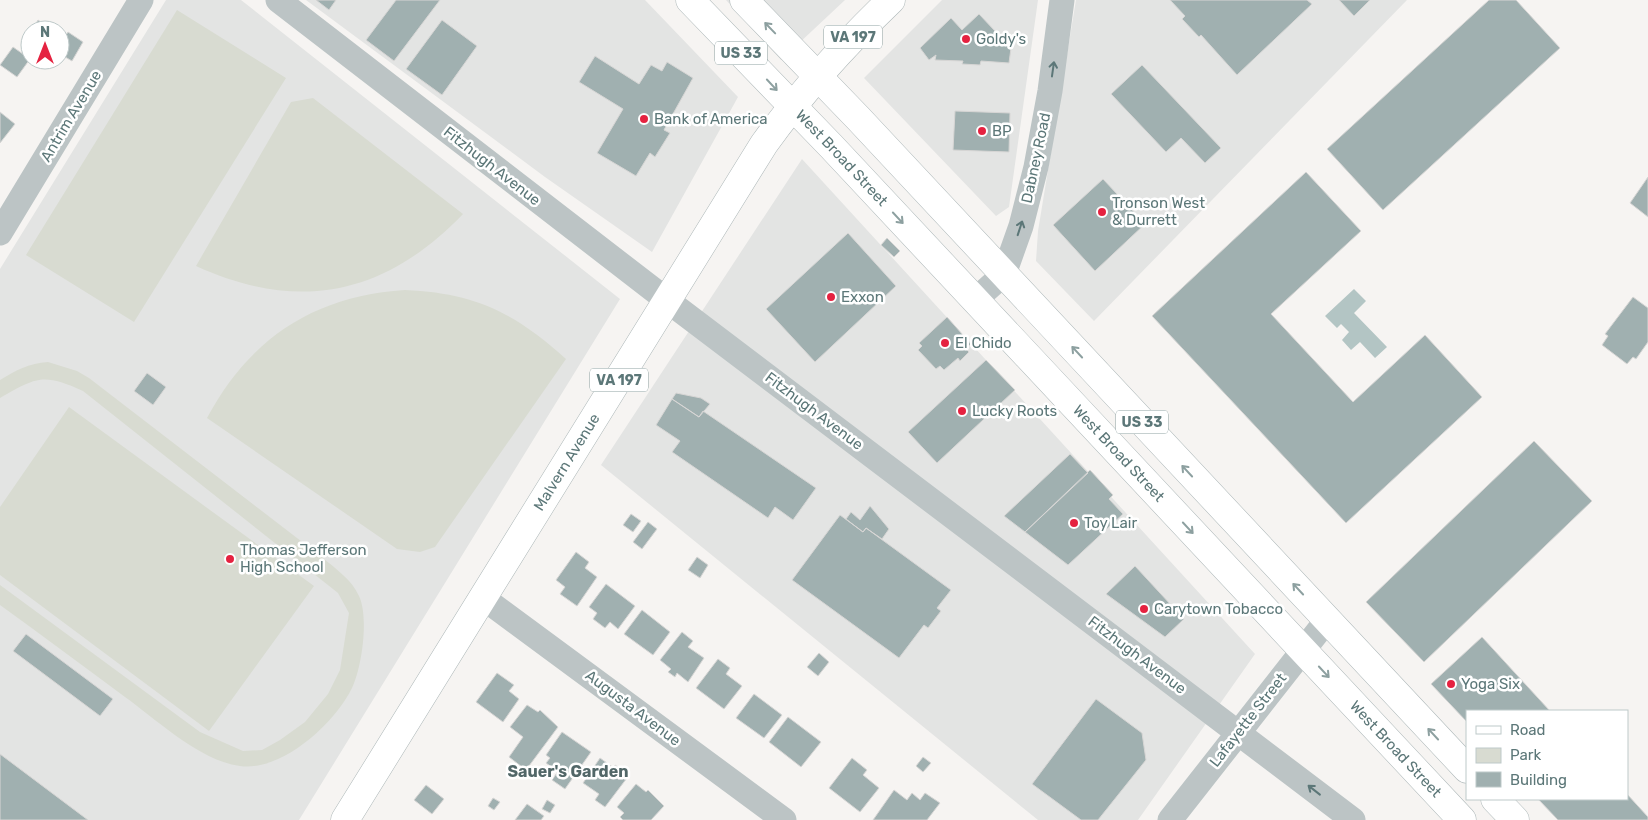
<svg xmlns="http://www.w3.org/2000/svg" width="1648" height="820" font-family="Rubik,sans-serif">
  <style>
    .built { fill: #e3e4e3 }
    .green { fill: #d8dbd1 }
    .water { fill: #b3c5c4 }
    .building { fill: #a0b0b0; stroke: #d7d6d5 }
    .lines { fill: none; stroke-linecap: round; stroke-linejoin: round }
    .major-casing { stroke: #adb7b8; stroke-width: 29 }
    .minor { stroke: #bcc4c5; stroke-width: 25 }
    .major { stroke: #fff; stroke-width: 28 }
    .oneway { stroke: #8da0a0 }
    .oneway2 { stroke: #5c7778 }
    .poi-dot { fill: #e52240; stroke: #fff; stroke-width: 2 }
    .labels { text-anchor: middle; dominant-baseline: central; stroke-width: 5; stroke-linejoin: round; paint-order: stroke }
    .shield { fill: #fff; stroke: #8da0a0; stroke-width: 1 }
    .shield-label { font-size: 14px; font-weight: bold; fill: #5c7778 }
    .poi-label { font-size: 15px; fill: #5c7778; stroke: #fff; text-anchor: start }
    .street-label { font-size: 15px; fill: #5c7778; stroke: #fff }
    .neighbourhood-label { font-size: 16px; font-weight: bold; fill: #526768; stroke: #fff }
  </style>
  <rect width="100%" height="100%" fill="#f6f4f2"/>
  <path class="built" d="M166,0H241L620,299L299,820H0V269Z
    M306,0H645L738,97L652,252L545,177Z
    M726,0H845L781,60Z
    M942,0H1038L1009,207L996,216L864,78Z
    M1076,0H1407L1094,321L1036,261L1038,231Z
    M802,159L1255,654L1138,820H1038L601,465Z"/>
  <path class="green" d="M177,10L286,78L134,322L26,255Z
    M313,98L463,214C385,295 299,313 196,266L291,102Z
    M405,290C474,293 514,312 566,359L435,547L420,552L397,549L207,418C250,338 314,296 405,290Z
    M48,362L77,371L89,378L323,558C336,569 352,580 359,596C369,617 362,667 352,688C335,723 282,772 240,766C200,761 157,720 125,697C83,666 42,635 0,605V585L200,732L243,751L262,750L280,740L305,722L328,694L340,670L349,613L338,593L83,391C43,373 37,377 0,398V380C15,371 29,363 48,362Z
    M69,407L314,586L209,731L0,575V507Z"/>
  <path class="water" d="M1354,289L1366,301L1354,313L1387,347L1375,358L1360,342L1351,350L1342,340L1349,332L1341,324L1337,328L1325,316Z"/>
  <path class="building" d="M316,0H336L329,10Z
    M396,0H440L394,61L366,40Z
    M1170,0H1307L1312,4L1237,75L1201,35L1199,37L1182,19L1185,16Z
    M1339,0H1370L1354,16Z
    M1489,0H1516L1560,48L1383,210L1327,149Z
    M979,14L1011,48L1009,63L981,61L980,65L962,64L963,61L935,60L936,55L929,60L920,48L951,18L962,30Z
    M38,20L45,25L42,30L33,29Z
    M442,20L477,46L442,95L406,69Z
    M68,32L83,42L72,61L60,54V44Z
    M13,47L30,59L17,77L0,65Z
    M595,56L639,84L651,65L662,71L667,62L693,78L664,130L670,133L655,157L650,153L636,176L597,153L623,109L579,82Z
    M1142,65L1221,148L1205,163L1181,138L1166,152L1111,94Z
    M955,111L1010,113L1009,152L953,150Z
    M0,112L15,124L0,143Z
    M1306,172L1361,231L1271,314L1353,402L1425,335L1482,397L1346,523L1152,316Z
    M1648,177V217L1630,203Z
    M1103,179L1145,224L1095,271L1053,225Z
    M848,233L896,286L815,362L766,309Z
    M887,238L900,251L894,257L881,245Z
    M1633,297L1648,308V342L1636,359L1633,357L1627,364L1602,345L1608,336L1605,334Z
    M947,317L971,344L966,349L969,352L960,361L958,358L944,370L940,366L936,369L918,350L922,346L919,343Z
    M986,360L1015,390L937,463L908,432Z
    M147,373L166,387L153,405L134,391Z
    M676,393L701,398L710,404L699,417L672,399Z
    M672,399L699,417L703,411L816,488L793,520L775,507L768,518L672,452L680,441L656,425Z
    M1534,441L1592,501L1424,662L1366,602Z
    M1070,454L1088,473L1025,532L1004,516Z
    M1090,470L1113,495L1109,499L1123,514L1068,565L1025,532Z
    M870,506L889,529L882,539L866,528L863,532L846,519L851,512L860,520Z
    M631,514L641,521L633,532L623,525Z
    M840,515L863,532L866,528L951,590L937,608L941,611L928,628L924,625L899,658L792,580Z
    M648,522L657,529L642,549L633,542Z
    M576,552L589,562L585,568L597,577L577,606L560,594L565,587L556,580Z
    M697,557L708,565L700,578L688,570Z
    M1135,566L1184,619L1165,637L1106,594Z
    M606,584L635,606L618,629L610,622L605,628L593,619L597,613L589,607Z
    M642,610L670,632L653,655L624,634Z
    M682,632L693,641L688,647L704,658L688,682L677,673L675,677L668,672L671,669L660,660Z
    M26,634L113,699L100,716L13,651Z
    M1482,637L1550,711H1467V722L1431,684Z
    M819,653L829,662L818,676L807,667Z
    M718,659L730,668L726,674L742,686L724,709L696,688Z
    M497,673L514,685L509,691L519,699L503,722L476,702Z
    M754,694L782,715L764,738L736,718Z
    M1096,699L1142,733L1146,760L1098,820H1081L1032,784Z
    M527,705L538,712L540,710L558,727L526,770L509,757L523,737L510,727Z
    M788,717L821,742L801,767L769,742Z
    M562,732L591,752L565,789L552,780L561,767L556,763L553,768L546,763L550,758L546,755Z
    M0,754L88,820H0Z
    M923,757L931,763L923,772L916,766Z
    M600,758L614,768L615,765L619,768L617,771L627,778L605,807L595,800L599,794L583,783Z
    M852,758L867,770L863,775L879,788L860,812L829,788Z
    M636,784L646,792L648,790L664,806L651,820H623L620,817L624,813L617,807Z
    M426,785L444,799L432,814L414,800Z
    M894,790L907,800L912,793L920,800L925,793L940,803L927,820H873Z
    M1627,794L1648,817V820H1558L1538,799H1627Z
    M493,798L500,802L494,810L488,806Z
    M547,800L555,805L550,813L542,809Z
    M527,804L544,816L541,820H515Z"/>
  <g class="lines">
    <g class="major-casing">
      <g id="major">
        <path id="s1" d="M690,0L831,146L1462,820"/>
        <path d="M744,0L858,118L1467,769"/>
        <path d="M1495,799L1515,820"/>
        <path id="s2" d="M345,820L764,144C803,90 843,46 891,0"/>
      </g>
    </g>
    <path class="minor" d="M278,0L668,301L1353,820
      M0,233L141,0
      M975,300L1004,274L1021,226L1036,167L1050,91L1062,0
      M482,597L784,820
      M1170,820L1327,620"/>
    <use href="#major" class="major"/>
  </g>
  <defs><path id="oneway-shaft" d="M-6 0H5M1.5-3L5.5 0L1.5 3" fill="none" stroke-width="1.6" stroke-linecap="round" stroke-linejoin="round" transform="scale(1.25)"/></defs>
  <g class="oneway">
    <use href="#oneway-shaft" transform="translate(770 28) rotate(-134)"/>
    <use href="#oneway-shaft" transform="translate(772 85) rotate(47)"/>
    <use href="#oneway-shaft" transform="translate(898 218) rotate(47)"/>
    <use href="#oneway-shaft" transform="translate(1077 352) rotate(-133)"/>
    <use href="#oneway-shaft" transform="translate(1187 471) rotate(-133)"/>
    <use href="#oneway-shaft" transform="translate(1188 528) rotate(47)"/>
    <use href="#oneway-shaft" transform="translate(1298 589) rotate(-133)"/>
    <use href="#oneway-shaft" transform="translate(1324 672) rotate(47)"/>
    <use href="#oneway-shaft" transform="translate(1433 734) rotate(-133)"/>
  </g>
  <g class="oneway2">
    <use href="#oneway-shaft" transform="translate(1053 69) rotate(-82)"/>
    <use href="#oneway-shaft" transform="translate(1020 228) rotate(-72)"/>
    <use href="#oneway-shaft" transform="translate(1314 790) rotate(-142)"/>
  </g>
  <g class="poi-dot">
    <circle cx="966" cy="39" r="5"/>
    <circle cx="644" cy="119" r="5"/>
    <circle cx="982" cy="131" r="5"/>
    <circle cx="1102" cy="212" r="5"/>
    <circle cx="831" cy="297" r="5"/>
    <circle cx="945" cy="343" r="5"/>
    <circle cx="962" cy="411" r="5"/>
    <circle cx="1074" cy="523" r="5"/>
    <circle cx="230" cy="559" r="5"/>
    <circle cx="1144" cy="609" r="5"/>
    <circle cx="1451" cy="684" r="5"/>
  </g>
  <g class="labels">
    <g class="shield">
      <rect x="824" y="25.5" width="58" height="23" rx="4"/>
      <rect x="715" y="41.5" width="52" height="23" rx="4"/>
      <rect x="590" y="368.5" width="58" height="23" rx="4"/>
      <rect x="1116" y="410.5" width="52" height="23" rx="4"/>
    </g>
    <g class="shield-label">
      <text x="853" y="37">VA 197</text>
      <text x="741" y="53">US 33</text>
      <text x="619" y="380">VA 197</text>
      <text x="1142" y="422">US 33</text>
    </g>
    <g class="poi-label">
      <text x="976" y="39">Goldy's</text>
      <text x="654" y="119">Bank of America</text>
      <text x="992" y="131">BP</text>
      <text x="1112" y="203">Tronson West<tspan x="1112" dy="17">&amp; Durrett</tspan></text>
      <text x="841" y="297">Exxon</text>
      <text x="955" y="343">El Chido</text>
      <text x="972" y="411">Lucky Roots</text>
      <text x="1084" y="523">Toy Lair</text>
      <text x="240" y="550">Thomas Jefferson<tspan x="240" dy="17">High School</tspan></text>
      <text x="1154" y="609">Carytown Tobacco</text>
      <text x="1461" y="684">Yoga Six</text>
    </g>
    <g class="street-label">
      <text transform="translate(71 116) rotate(-59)">Antrim Avenue</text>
      <text stroke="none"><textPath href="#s1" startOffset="219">West Broad Street</textPath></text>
      <text transform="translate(1036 158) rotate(-78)">Dabney Road</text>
      <text transform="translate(492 166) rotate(38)">Fitzhugh Avenue</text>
      <text transform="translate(814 411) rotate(37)">Fitzhugh Avenue</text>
      <text stroke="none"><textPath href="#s1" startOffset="624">West Broad Street</textPath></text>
      <text stroke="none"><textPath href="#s2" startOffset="421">Malvern Avenue</textPath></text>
      <text transform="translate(1137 655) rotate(37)">Fitzhugh Avenue</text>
      <text transform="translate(633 708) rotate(37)">Augusta Avenue</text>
      <text transform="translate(1248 720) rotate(-52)">Lafayette Street</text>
      <text stroke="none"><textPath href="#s1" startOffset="1029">West Broad Street</textPath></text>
    </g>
    <g class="neighbourhood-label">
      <text x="568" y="771">Sauer's Garden</text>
    </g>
  </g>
  <rect x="1466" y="710" width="162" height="90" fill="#ffffff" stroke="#bec9c9"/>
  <rect x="1476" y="726" width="25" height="8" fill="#ffffff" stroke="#bec9c9"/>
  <text x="1510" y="735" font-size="15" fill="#5c7778">Road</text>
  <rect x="1476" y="748" width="25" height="15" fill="#d8dbd1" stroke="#bec9c9"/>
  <text x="1510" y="760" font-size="15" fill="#5c7778">Park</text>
  <rect x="1476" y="772" width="25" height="15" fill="#a0b0b0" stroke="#bec9c9"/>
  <text x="1510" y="785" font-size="15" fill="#5c7778">Building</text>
  <g transform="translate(45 45)"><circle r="24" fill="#ffffff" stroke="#bec9c9"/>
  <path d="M0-4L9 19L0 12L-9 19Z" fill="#e52240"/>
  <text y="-8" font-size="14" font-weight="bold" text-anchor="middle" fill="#5c7778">N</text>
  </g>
</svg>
